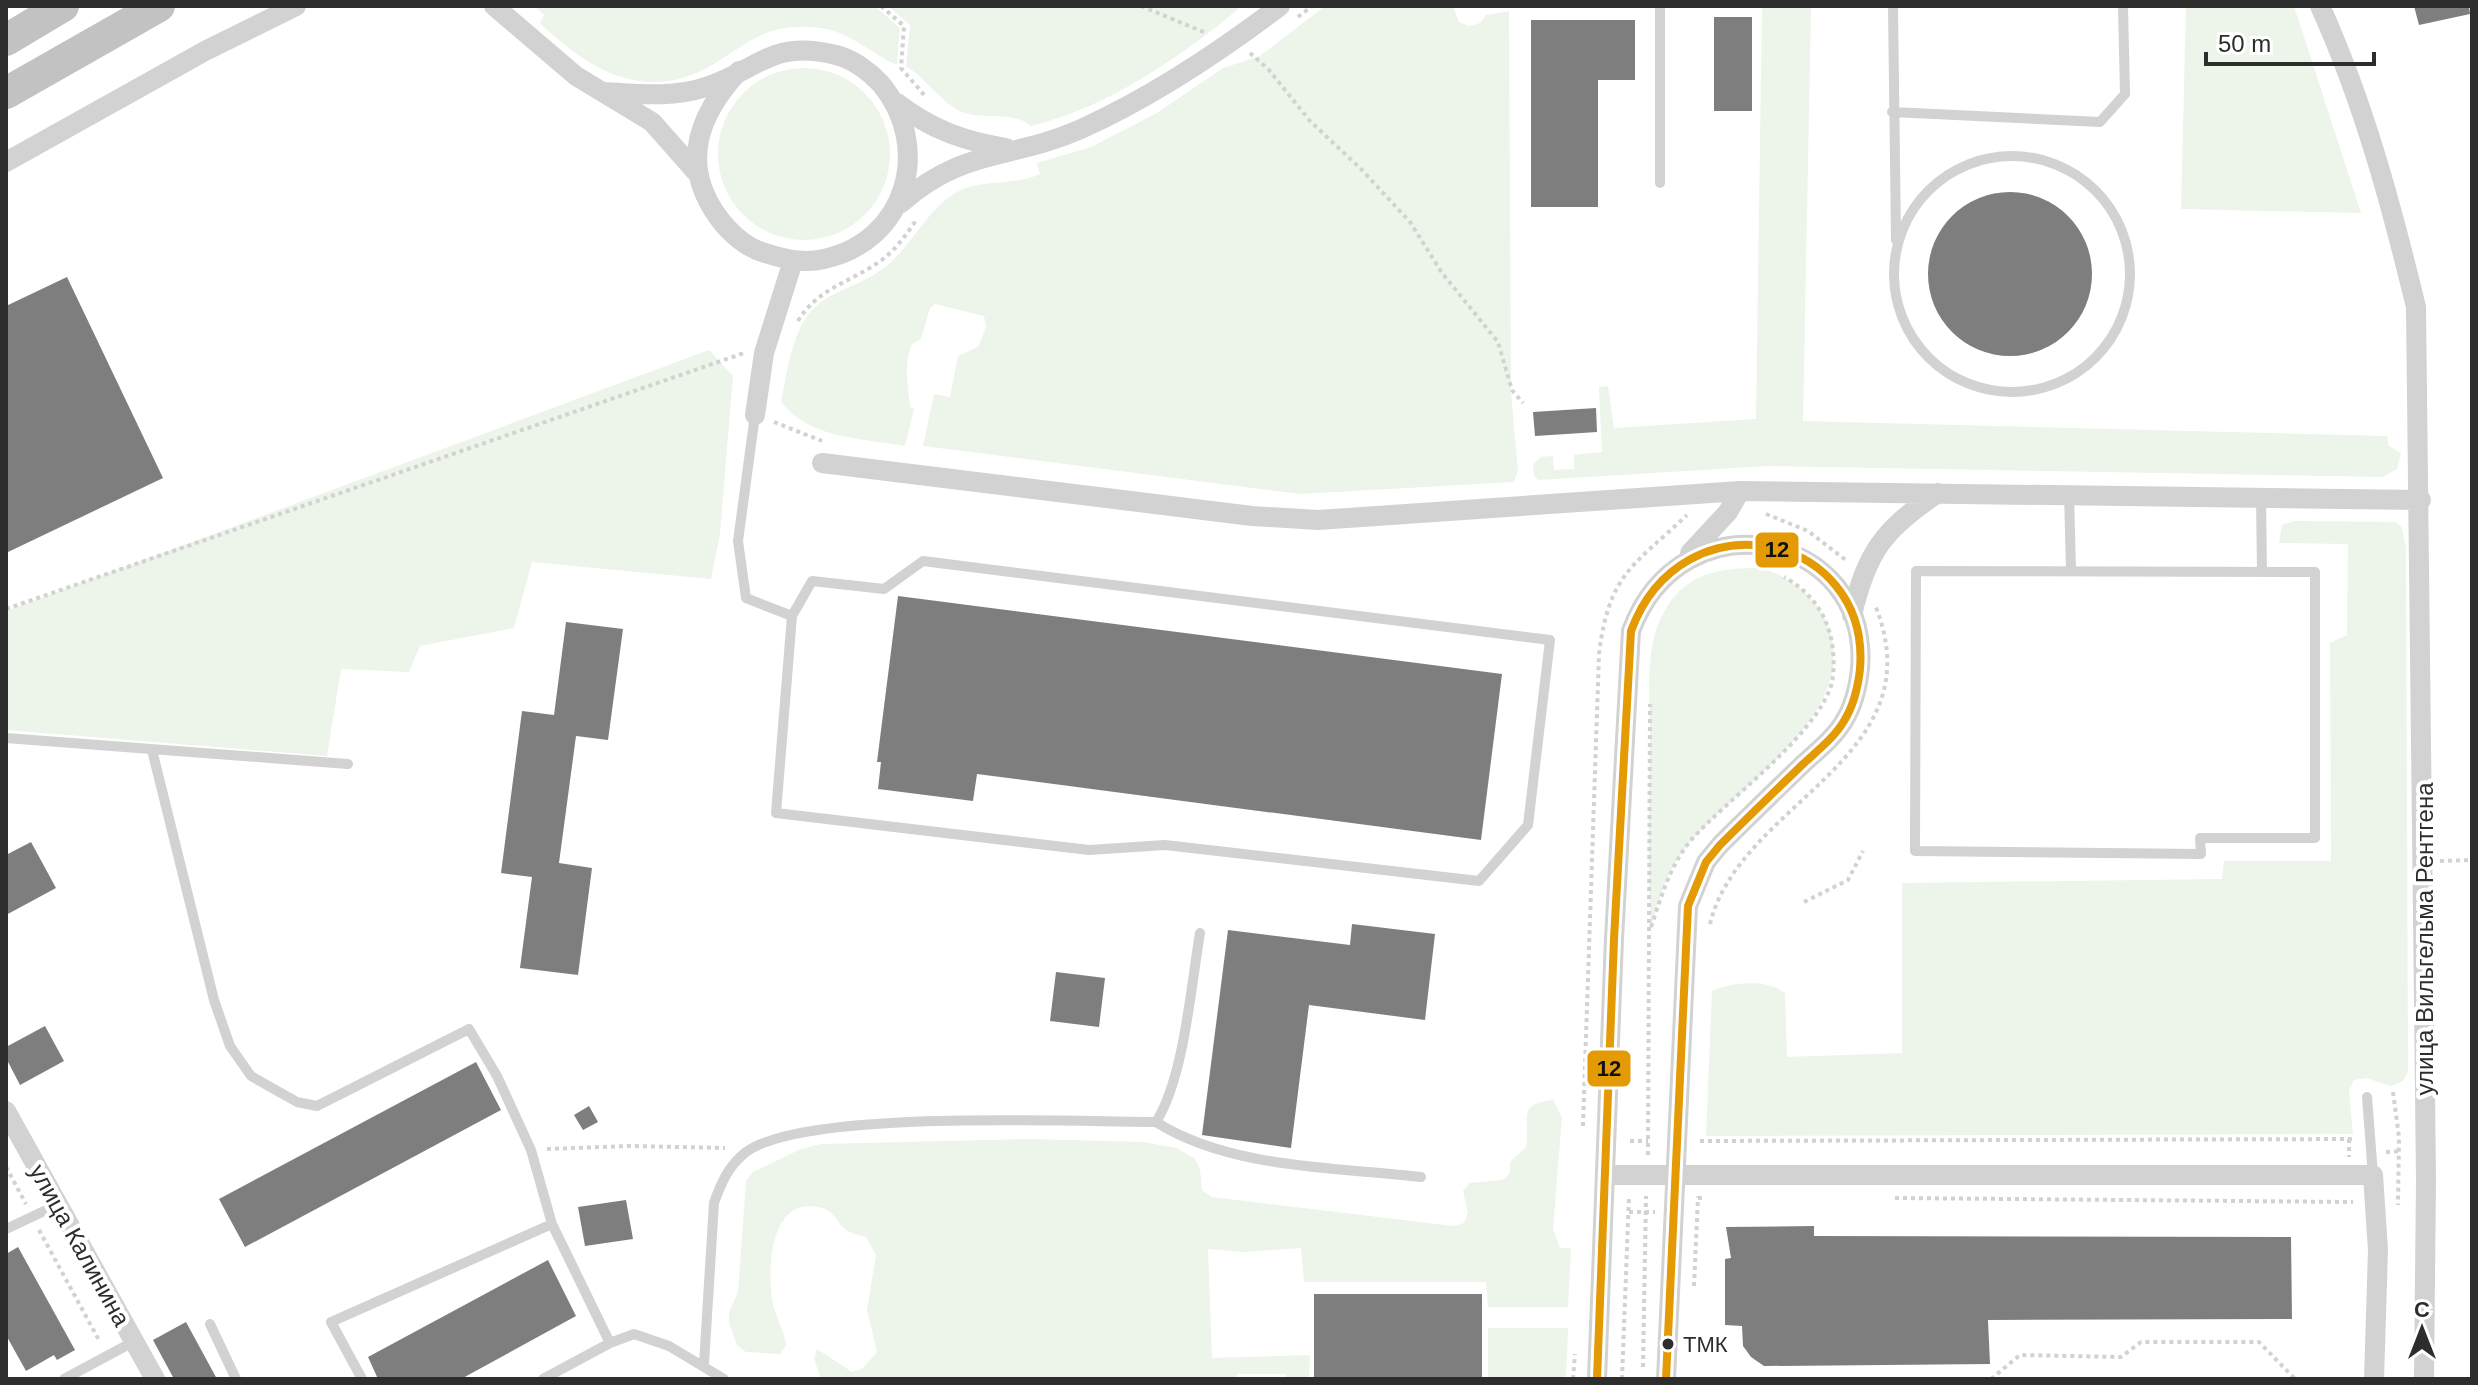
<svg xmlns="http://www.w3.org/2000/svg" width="2478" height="1385" font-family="Helvetica,sans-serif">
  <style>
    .green { fill: #edf4ea }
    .building { fill: #7e7e7e }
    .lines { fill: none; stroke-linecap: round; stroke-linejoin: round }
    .path { stroke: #d2d2d2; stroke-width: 4; stroke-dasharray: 4 4; stroke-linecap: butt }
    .service { stroke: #d2d2d2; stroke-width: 10 }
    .minor { stroke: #d2d2d2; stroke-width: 20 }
    .trunk { stroke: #c2c2c2; stroke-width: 32 }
    .bus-1-casing { stroke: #fff; stroke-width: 14 }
    .bus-1 { stroke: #e39a04; stroke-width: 8 }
    .bus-dot { fill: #2d2d2d; stroke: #fff; stroke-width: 3 }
    .labels { text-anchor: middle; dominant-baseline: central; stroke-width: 8; stroke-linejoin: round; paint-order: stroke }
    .bus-label { font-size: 22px; fill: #2d2d2d; stroke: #fff; text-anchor: start }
    .street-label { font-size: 24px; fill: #2d2d2d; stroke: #fff }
    .line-badge { stroke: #fff; stroke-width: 3 }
    .pale-badge-label { font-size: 22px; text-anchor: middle; font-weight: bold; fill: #111 }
  </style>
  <rect width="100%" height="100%" fill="#fff"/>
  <path class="green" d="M534,6H875L900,28L897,65C872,54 850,32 821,28C770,22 753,39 714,64C647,104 591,72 540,23L544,15Z
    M888,6H1242C1181,57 1109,107 1031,126C1010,109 981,122 958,110C941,102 918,70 906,67L910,25Z
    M1325,6H1453L1459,22L1469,26L1480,23L1486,15L1509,11L1511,393L1518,471L1514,482L1300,494L923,446L934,394L950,397L958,356L978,347L986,327L984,316L935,304L930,308L921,339L912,344C903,365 908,386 910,407L914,409L905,446C862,438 809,439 781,402C788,370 792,323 821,302C843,287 869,282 890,263C914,241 928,209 957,192C980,179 1015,186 1040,174L1037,163L1091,147L1157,113L1223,68L1260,56Z
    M1762,6H1811L1803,421L2387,436L2389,446L2401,453L2397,469L2383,477L1768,466L1538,480L1534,476L1533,464L1541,457L1553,456L1554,470L1574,469V455L1602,452L1599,387L1608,386L1614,428L1756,419Z
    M2186,6H2294L2361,213L2181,209Z
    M718 154a86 86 0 1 1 172 0a86 86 0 1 1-172 0Z
    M709,350L733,376L720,534L711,579L532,562L514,628L420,646L409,672L341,669L327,756L6,730V611Z
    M2294,521L2396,522L2402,528L2406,548L2408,1072L2403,1081L2391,1086L2366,1078L2354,1080L2349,1091L2353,1134L1706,1136L1712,991C1732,982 1767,979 1785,993L1787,1057L1902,1053V883L2222,879L2224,861H2331L2330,643L2347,635L2348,544L2279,543L2282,525Z
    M1763,568C1791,578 1813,594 1826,621C1868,715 1727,790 1681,854C1665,875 1659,902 1651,927C1647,864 1649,801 1650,738C1650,699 1644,647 1664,612C1687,571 1721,568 1763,568Z
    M1553,1100L1562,1117L1553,1229L1560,1248H1571L1568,1307H1488L1486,1282H1304L1301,1248L1244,1252L1208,1249L1212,1358L1310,1355L1309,1379H1286V1374H1237L1236,1379H821L814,1359L817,1349L852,1372L863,1368L877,1352L867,1310L876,1255L866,1237C860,1235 853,1234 848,1231C838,1226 836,1212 822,1208C770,1192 766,1271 773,1304C776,1318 784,1330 786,1345L780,1354L746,1352L737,1345L729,1323V1312L738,1292L746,1181L753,1172L801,1149L821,1144L1030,1139L1143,1142L1177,1148L1195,1159L1200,1169L1202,1190L1212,1197L1453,1226L1464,1223L1468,1213L1463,1191L1470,1183L1503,1180L1510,1173V1162L1526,1147C1531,1120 1515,1104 1553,1100Z
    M1488,1328H1568L1566,1379H1488Z"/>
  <path class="building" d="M2414,6H2469L2470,14L2419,25Z
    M1714,17H1752V111H1714Z
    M1531,20H1635V80H1598V207H1531Z
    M1928 274a82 82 0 1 1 164 0a82 82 0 1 1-164 0Z
    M67,277L163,478L6,553V306Z
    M1596,408L1597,432L1535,436L1533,412Z
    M898,596L1502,674L1481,840L977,774L973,801L878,789L881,762H877Z
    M566,622L623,629L608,740L576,736L559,863L592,868L578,975L520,968L532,877L501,873L522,711L554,715Z
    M31,842L56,888L6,915V855Z
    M1352,924L1435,934L1425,1020L1309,1005L1291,1148L1202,1135L1228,930L1350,945Z
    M1056,972L1105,978L1099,1027L1050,1021Z
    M45,1026L64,1061L20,1085L6,1058V1047Z
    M476,1062L501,1110L245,1247L219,1199Z
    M589,1106L598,1122L583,1130L574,1115Z
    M626,1200L633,1239L585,1246L578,1207Z
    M1814,1226V1236L2291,1237L2292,1319L1988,1320L1990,1364L1764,1366L1751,1357L1743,1346L1742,1326L1725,1325V1259L1731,1258L1726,1227Z
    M18,1247L75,1350L57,1360L54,1355L26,1371L6,1335V1254Z
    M548,1260L576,1316L461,1379H378L368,1357Z
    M1314,1294H1482V1379H1314Z
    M186,1322L217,1379H174L153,1340Z"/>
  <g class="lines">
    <path class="path" d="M881,6L904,26L901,68L925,96
      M1141,6L1206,33
      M1298,17L1312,6
      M1250,53L1269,70L1310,121L1361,169L1410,222L1442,273L1498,342L1512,390L1523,403
      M798,321C817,289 850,282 879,262C895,251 906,235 917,219
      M774,422L822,441
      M1766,514L1808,531L1847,561
      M6,609L744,353
      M2440,861L2472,860
      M1804,902L1848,880L1863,851
      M1710,924C1740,801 1938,759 1875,605
      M1651,927C1662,895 1670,865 1692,839C1729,798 1814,737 1831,686C1835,671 1834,653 1831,638C1825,611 1808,590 1784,577
      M2393,1092L2399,1137L2398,1205
      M1583,1126L1599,654C1609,574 1632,567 1687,515
      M2349,1139V1157
      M1630,1141H1648
      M1700,1141L2354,1139
      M547,1149L629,1146L725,1148
      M2386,1152L2400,1151
      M1648,1155L1650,704
      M6,1167L26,1204
      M1895,1198L2353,1202
      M1629,1212H1655
      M39,1230L100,1342
      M1694,1286L1698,1198H1702
      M1643,1367L1646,1196
      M1573,1379L1575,1354
      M1622,1379L1629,1196
      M1991,1379L2020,1355L2121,1357L2141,1342H2259L2295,1379"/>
    <path class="service" d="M1893,6L1896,240
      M1892,112L2100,122L2125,94L2123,6
      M1894 274a118 118 0 1 1 236 0a118 118 0 1 1-236 0Z
      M1660,183V6
      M755,415L738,541L746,598L792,616L776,813L1089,850L1165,845L1479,881L1528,825L1550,640L923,561L884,589L812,581L792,616
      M2069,494L2071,571
      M2261,497L2262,572
      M1916,571L2315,572V838H2200L2201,854L1915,851Z
      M6,738L348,764
      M152,750L214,1000L230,1046L251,1076L297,1102L317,1106L469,1029L497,1076L531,1150L552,1224
      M2367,1097L2373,1175
      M1156,1122C1184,1078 1191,986 1200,933
      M6,1229L57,1205
      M210,1324L236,1379
      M610,1343L634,1334L669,1346L724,1379
      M704,1364L714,1203C721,1183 729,1165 746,1152C806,1109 1073,1122 1156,1122C1230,1169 1336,1167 1421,1177
      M64,1379L133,1342
      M362,1379L331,1322L552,1224L610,1343L543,1379"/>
    <path class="minor" d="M494,6L576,76L652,122L698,174
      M2320,6C2364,103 2391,204 2416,307L2426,1179L2424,1379
      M604,92C639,94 672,98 706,87C760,69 771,39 836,55C853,59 870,72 881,84C933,147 907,241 824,259C804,264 784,259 765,253C746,248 729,232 718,217C680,164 698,115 739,71
      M897,103C932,130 964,141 1006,148
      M6,162L205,51L296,6
      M901,203C964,147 1012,160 1081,129C1152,97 1218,53 1280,6
      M755,415L764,353L793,261
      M822,463L1252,516L1318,520L1740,491L2421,500
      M1690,553L1728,512L1740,491
      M1852,615C1867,551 1884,529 1938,493
      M6,1111L155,1379
      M1605,1175H2373L2378,1250L2374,1379
      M1597,1379L1614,939L1631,631C1682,493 1871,532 1860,669C1858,687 1854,705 1844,721C1834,738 1817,751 1803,764C1775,791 1747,818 1720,845L1706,862L1688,906L1666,1379"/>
    <path class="trunk" d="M6,40L63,6
      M6,93L159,6"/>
    <g class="bus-1-casing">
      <path id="bus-1" d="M1597,1379L1614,939L1631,631C1682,493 1871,532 1860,669C1858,687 1854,705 1844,721C1834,738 1817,751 1803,764C1775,791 1747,818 1720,845L1706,862L1688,906L1666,1379"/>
    </g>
    <use href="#bus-1" class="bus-1"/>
  </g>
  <circle class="bus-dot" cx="1668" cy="1344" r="7"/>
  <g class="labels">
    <g class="bus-label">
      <text x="1683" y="1344">ТМК</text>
    </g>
    <g class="street-label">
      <text transform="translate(2424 939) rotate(-90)">улица Вильгельма Рентгена</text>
      <text transform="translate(80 1245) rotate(61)">улица Калинина</text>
    </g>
  </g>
  <g class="line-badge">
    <rect x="1754" y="531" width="46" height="38" rx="8" fill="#e39a04"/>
    <rect x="1586" y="1049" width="46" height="39" rx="8" fill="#e39a04"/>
  </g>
  <g class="pale-badge-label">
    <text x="1777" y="557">12</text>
    <text x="1609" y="1076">12</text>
  </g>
  <rect width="2478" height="1385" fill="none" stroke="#2d2d2d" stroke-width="16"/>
  <g transform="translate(2422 1329)" stroke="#ffffff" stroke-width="6" paint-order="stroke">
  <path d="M0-6L14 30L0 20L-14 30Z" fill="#2d2d2d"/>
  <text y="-12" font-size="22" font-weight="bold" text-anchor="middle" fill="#2d2d2d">С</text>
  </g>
  <path d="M2206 52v12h168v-12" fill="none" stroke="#2d2d2d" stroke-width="4"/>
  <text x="2218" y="52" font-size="24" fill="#2d2d2d" stroke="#ffffff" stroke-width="6" paint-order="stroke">50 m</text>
</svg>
